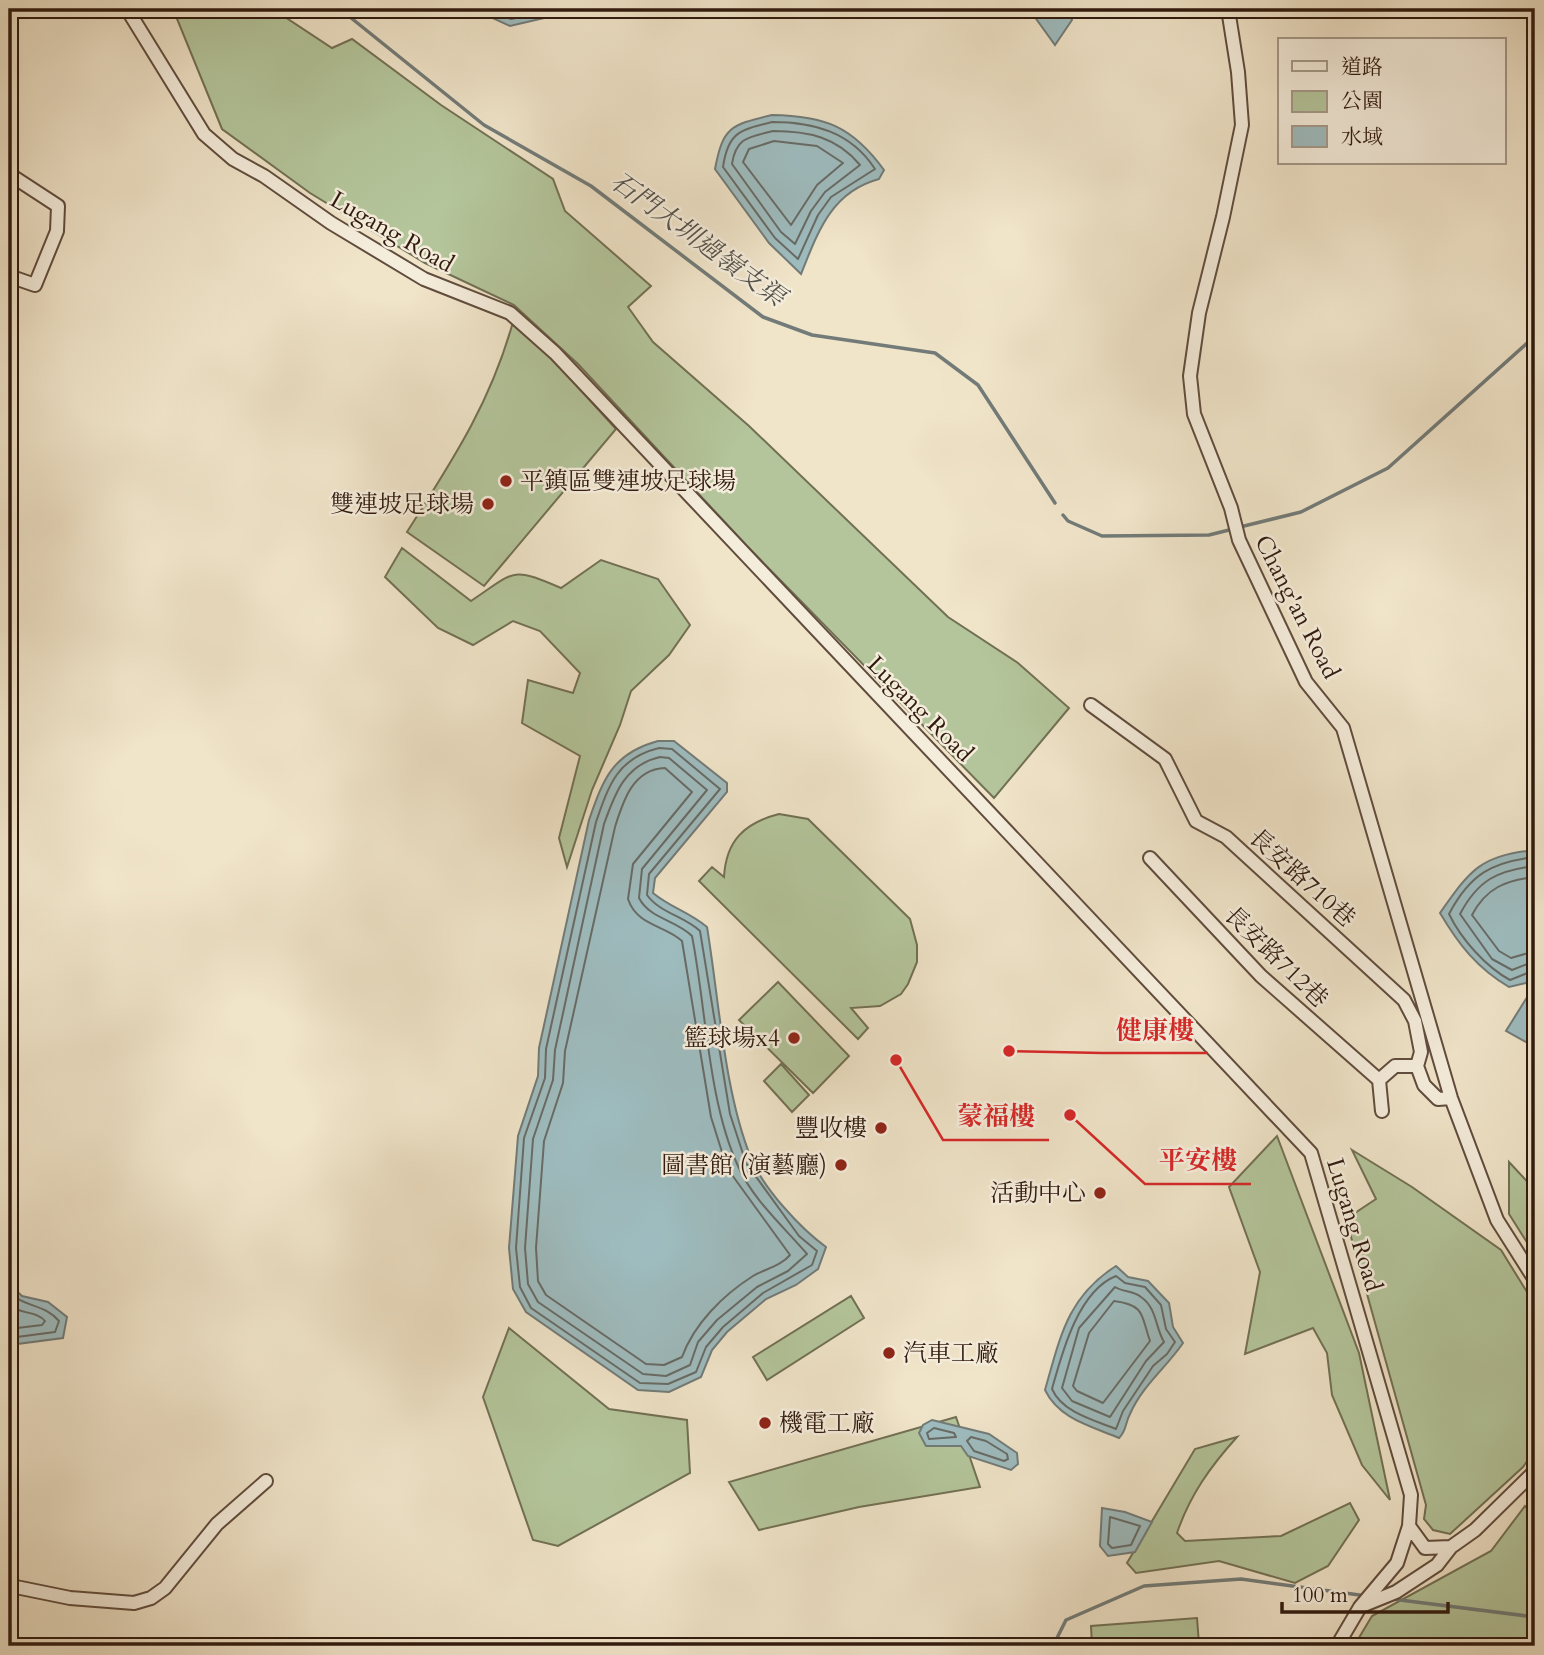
<svg xmlns="http://www.w3.org/2000/svg" width="1544" height="1655" font-family="Cardo,'Noto Serif TC',serif">
  <style>
    .green { fill: #b4c59b; stroke: #727054; stroke-width: 2 }
    .water { fill: #9ebcbf; stroke: #727b78; stroke-width: 2 }
    .lines { fill: none; stroke-linecap: round; stroke-linejoin: round }
    .shore { stroke: #676b66; stroke-width: 2 }
    .stream { stroke: #727b78; stroke-width: 3.5 }
    .minor-casing { stroke: #604c3d; stroke-width: 16 }
    .minor { stroke: #f5eddc; stroke-width: 12 }
    .poi-dot { fill: #8f2418; stroke: #f5eddc; stroke-width: 2.5 }
    .labels { text-anchor: middle; dominant-baseline: central; stroke-width: 5; stroke-linejoin: round; paint-order: stroke }
    .street-label { font-size: 24px; fill: #301a0e; stroke: #f5eddc }
    .poi-label { font-size: 24px; fill: #301a0e; stroke: #f5eddc; text-anchor: end }
    .water-label { font-size: 26px; font-style: italic; fill: #56534c; stroke: #f5eddc }
    .leader { fill: none; stroke: #d62828; stroke-width: 2.5 }
    .callout-dot { fill: #d62828; stroke: #f5eddc; stroke-width: 2.5 }
    .callout-label { font-size: 26px; text-anchor: middle; font-weight: bold; fill: #d62828; stroke: #f5eddc; stroke-width: 5; stroke-linejoin: round; paint-order: stroke }
  </style>
  <rect width="100%" height="100%" fill="#f0e4c9"/>
  <filter id="stains"><feTurbulence type="fractalNoise" baseFrequency=".00286" numOctaves="4"/><feColorMatrix values="0 0 0 0 .2 0 0 0 0 .09 0 0 0 0 .02 0 0 0 .5 -.17"/></filter>
  <radialGradient id="worn" r=".72"><stop offset=".6" stop-color="#630" stop-opacity="0"/><stop offset="1" stop-color="#630" stop-opacity=".3"/></radialGradient>
  <path class="green" d="M173,9H280L279,13L332,48L352,39L441,105L553,179L565,211L651,286L628,307L653,342L749,426L948,617L1018,663L1069,708L994,798L747,546L578,364L514,305L425,263L310,193L222,129Z
    M513,322L550,356L616,429L484,586L407,532C452,461 490,404 513,322Z
    M402,548L471,601C516,571 510,566 561,588L601,560L658,579L690,625L669,655L631,691L620,725L592,790L567,867L559,838L580,756L522,723L528,680L573,693L580,673L540,631L513,621L473,645L438,628L385,577Z
    M779,814L808,819L910,919L917,945V962L908,984L901,994L880,1006L851,1008L868,1028L858,1039L699,881L712,867L724,877C726,841 744,823 779,814Z
    M778,982L849,1056L813,1093L739,1020Z
    M781,1064L809,1095L792,1112L764,1081Z
    M1277,1136L1359,1353L1390,1500L1362,1465L1332,1395L1327,1353L1313,1328L1245,1354L1260,1272L1229,1187Z
    M1352,1150L1412,1187L1501,1250L1535,1305V1450L1523,1467L1450,1534L1433,1530L1424,1519L1426,1505L1346,1219L1376,1199Z
    M1509,1162L1535,1190V1255L1509,1214Z
    M851,1296L864,1318L767,1380L753,1357Z
    M509,1328L609,1409L687,1420L690,1473L558,1546L533,1540L483,1397Z
    M956,1417L980,1487L859,1507L759,1530L729,1482Z
    M1237,1437C1210,1467 1190,1495 1177,1533L1185,1541L1281,1536L1350,1503L1359,1520L1328,1566L1295,1583L1219,1561L1136,1573L1127,1563L1195,1449Z
    M1525,1506L1535,1516V1646H1354L1372,1616L1491,1551Z
    M1197,1618L1199,1644L1092,1646L1091,1626Z"/>
  <path class="water" d="M473,9H583L510,26Z
    M1029,9H1067L1072,20L1055,45Z
    M772,115C825,116 852,126 884,170L879,179C831,192 818,232 801,274L769,243L715,169C723,127 730,125 772,115Z
    M658,741H674L727,783V792L655,878L653,893C671,908 688,911 707,927C719,999 724,1091 751,1158C764,1189 800,1228 826,1247L818,1269L796,1285L766,1299L727,1332L712,1350L701,1377L669,1392L638,1390L526,1312L513,1289L509,1248L518,1136L538,1076L539,1048L589,820C603,779 613,753 658,741Z
    M1535,850V975L1526,983L1509,987C1477,968 1459,945 1440,913C1471,869 1480,856 1535,850Z
    M1535,990V1047L1506,1031L1529,994Z
    M1116,1266L1128,1277L1148,1281L1169,1303L1173,1327L1183,1343C1166,1368 1142,1386 1130,1414C1125,1423 1127,1430 1119,1438C1091,1426 1059,1419 1045,1390C1060,1338 1067,1297 1116,1266Z
    M9,1284L22,1296L48,1302L67,1317L63,1338L9,1345Z
    M932,1420L989,1434L1017,1453L1018,1464L1011,1470L968,1456L961,1446H926L919,1433L923,1425Z
    M1102,1508L1125,1512L1152,1522L1135,1552L1108,1556L1100,1546Z"/>
  <g class="lines">
    <path class="shore" d="M487,9L511,19L559,9
      M772,122C814,122 851,132 875,169L831,197L818,215L798,259L775,238L723,167C728,132 740,130 772,122Z
      M773,131C808,131 837,137 860,165L825,192L811,211L795,244L781,232L732,164C736,137 749,137 773,131Z
      M774,141L817,146L843,163L817,185L791,225L743,162L749,149Z
      M659,748L672,749L720,789L649,874L647,895C660,913 684,916 700,931L730,1114L746,1163L799,1236L817,1251L812,1265L763,1293L723,1327L706,1347L696,1372L668,1384L640,1383L531,1308L520,1287L516,1248L524,1138L545,1078L546,1049L596,822C609,784 618,758 659,748Z
      M660,757L669,758L707,790L642,869L639,898C650,919 676,920 692,936C706,1007 708,1101 738,1166C753,1200 784,1227 807,1254L788,1271L757,1287L717,1320L698,1342L690,1365L666,1376L643,1374L538,1302L528,1284L525,1248L533,1139L553,1080L555,1050L604,824C615,793 625,765 660,757Z
      M665,768L692,792L633,864L628,899C637,926 665,925 682,941L711,1117L727,1168L790,1255C781,1266 765,1269 753,1276C723,1295 694,1324 682,1357L664,1365L646,1364L546,1295L538,1281L536,1248L544,1141L563,1083L565,1051L615,827C623,801 633,769 665,768Z
      M1535,857C1492,862 1470,874 1449,914C1461,939 1486,967 1510,980L1535,970
      M1535,866C1498,870 1478,880 1460,914L1492,959L1512,970L1535,961
      M1535,877C1506,880 1486,888 1472,915L1499,951L1511,958L1535,951
      M1116,1276L1125,1283L1145,1287L1161,1305L1166,1329L1175,1342L1167,1354L1153,1366L1123,1411L1116,1429C1093,1420 1062,1412 1052,1389C1062,1353 1078,1291 1116,1276Z
      M1115,1287C1123,1292 1134,1291 1141,1297C1157,1308 1155,1327 1164,1342L1146,1361L1110,1417L1072,1401L1062,1388L1079,1328Z
      M9,1293C24,1307 45,1304 59,1321L55,1332L9,1338
      M1114,1301C1146,1305 1141,1316 1150,1341L1103,1403L1077,1391L1073,1386L1089,1333Z
      M9,1305C19,1314 37,1311 45,1321L42,1325L9,1329
      M934,1428L954,1433L956,1437L929,1439L927,1433Z
      M971,1437L986,1441L1007,1454L1008,1459L1004,1461L974,1451L967,1441Z
      M1110,1517L1140,1526L1131,1545L1112,1548L1108,1544Z"/>
    <path class="stream" d="M340,9L484,125L591,186L763,317L812,335L935,353L978,385L1055,503
      M1063,515L1068,521L1102,536L1209,535L1233,529
      M1240,527L1301,512L1388,468L1535,336
      M1392,1599L1535,1617
      M1053,1646L1066,1620L1144,1586L1241,1579L1367,1596"/>
    <g class="minor-casing">
      <path id="minor" d="M127,9L204,134L233,159L264,176L331,223L424,279L510,313L555,353L1311,1153L1411,1495L1409,1526L1397,1563L1360,1607L1337,1646
        M1228,9L1238,72L1242,125L1223,217L1199,313L1190,376L1194,414L1231,508L1239,540L1306,682L1343,728L1451,1098L1497,1220L1535,1280
        M9,174L58,206L57,231L35,285L9,276
        M1091,705L1165,759L1196,821L1226,837L1404,1000L1415,1021L1421,1052L1417,1066L1424,1085L1438,1099L1451,1098
        M1150,858L1261,976L1379,1080
        M1382,1111L1379,1080L1395,1066H1417
        M1409,1526L1425,1548L1451,1547
        M9,1581L16,1587L70,1598L134,1603L151,1598L165,1588L217,1524L266,1481
        M1364,1605L1396,1592L1437,1565L1451,1547L1475,1530L1535,1471"/>
    </g>
    <use href="#minor" class="minor"/>
  </g>
  <g class="poi-dot">
    <circle cx="506" cy="481" r="7"/>
    <circle cx="488" cy="504" r="7"/>
    <circle cx="794" cy="1038" r="7"/>
    <circle cx="881" cy="1128" r="7"/>
    <circle cx="841" cy="1165" r="7"/>
    <circle cx="1100" cy="1193" r="7"/>
    <circle cx="889" cy="1353" r="7"/>
    <circle cx="765" cy="1423" r="7"/>
  </g>
  <g class="labels">
    <g class="street-label">
      <text transform="translate(392 232) rotate(30)">Lugang Road</text>
      <text transform="translate(1297 607) rotate(63)">Chang'an Road</text>
      <text transform="translate(920 709) rotate(45)">Lugang Road</text>
      <text transform="translate(1302 878) rotate(42)">長安路710巷</text>
      <text transform="translate(1276 957) rotate(44)">長安路712巷</text>
      <text transform="translate(1354 1225) rotate(73)">Lugang Road</text>
    </g>
    <g class="poi-label">
      <text x="520" y="481" text-anchor="start">平鎮區雙連坡足球場</text>
      <text x="474" y="504">雙連坡足球場</text>
      <text x="780" y="1038">籃球場x4</text>
      <text x="867" y="1128">豐收樓</text>
      <text x="827" y="1165">圖書館 (演藝廳)</text>
      <text x="1086" y="1193">活動中心</text>
      <text x="903" y="1353" text-anchor="start">汽車工廠</text>
      <text x="779" y="1423" text-anchor="start">機電工廠</text>
    </g>
    <g class="water-label">
      <text transform="translate(698 239) rotate(36)">石門大圳過嶺支渠</text>
    </g>
  </g>
  <path class="leader" d="M1009 1051L1102 1053H1208M896 1060L943 1140H1049M1070 1115L1145 1184H1251"/>
  <g class="callout-dot">
    <circle cx="1009" cy="1051" r="7"/>
    <circle cx="896" cy="1060" r="7"/>
    <circle cx="1070" cy="1115" r="7"/>
  </g>
  <g class="callout-label">
    <text x="1155" y="1039">健康樓</text>
    <text x="996" y="1125">蒙福樓</text>
    <text x="1198" y="1169">平安樓</text>
  </g>
  <rect width="1544" height="1655" fill="none" stroke="#f0e4c9" stroke-width="35"/>
  <rect x="10" y="10" width="1523" height="1634" fill="none" stroke="#301a0e" stroke-width="3.5"/>
  <rect x="18" y="18" width="1509" height="1620" fill="none" stroke="#301a0e" stroke-width="2"/>
  <rect x="1278" y="38" width="228" height="126" fill="#f5eddc" stroke="#a6998a" stroke-width="2"/>
  <rect x="1292" y="61" width="35" height="10" fill="#f5eddc" stroke="#a6998a" stroke-width="2"/>
  <text x="1341" y="74" font-size="21" fill="#301a0e">道路</text>
  <rect x="1292" y="91" width="35" height="21" fill="#b4c59b" stroke="#a6998a" stroke-width="2"/>
  <text x="1341" y="108" font-size="21" fill="#301a0e">公園</text>
  <rect x="1292" y="126" width="35" height="21" fill="#9ebcbf" stroke="#a6998a" stroke-width="2"/>
  <text x="1341" y="144" font-size="21" fill="#301a0e">水域</text>
  <path d="M1282 1602v10h166v-10" fill="none" stroke="#301a0e" stroke-width="3.5"/>
  <text x="1292" y="1602" font-size="21" fill="#301a0e" stroke="#f5eddc" stroke-width="5" paint-order="stroke">100 m</text>
  <rect width="100%" height="100%" filter="url(#stains)"/>
  <rect width="100%" height="100%" fill="url(#worn)"/>
</svg>
